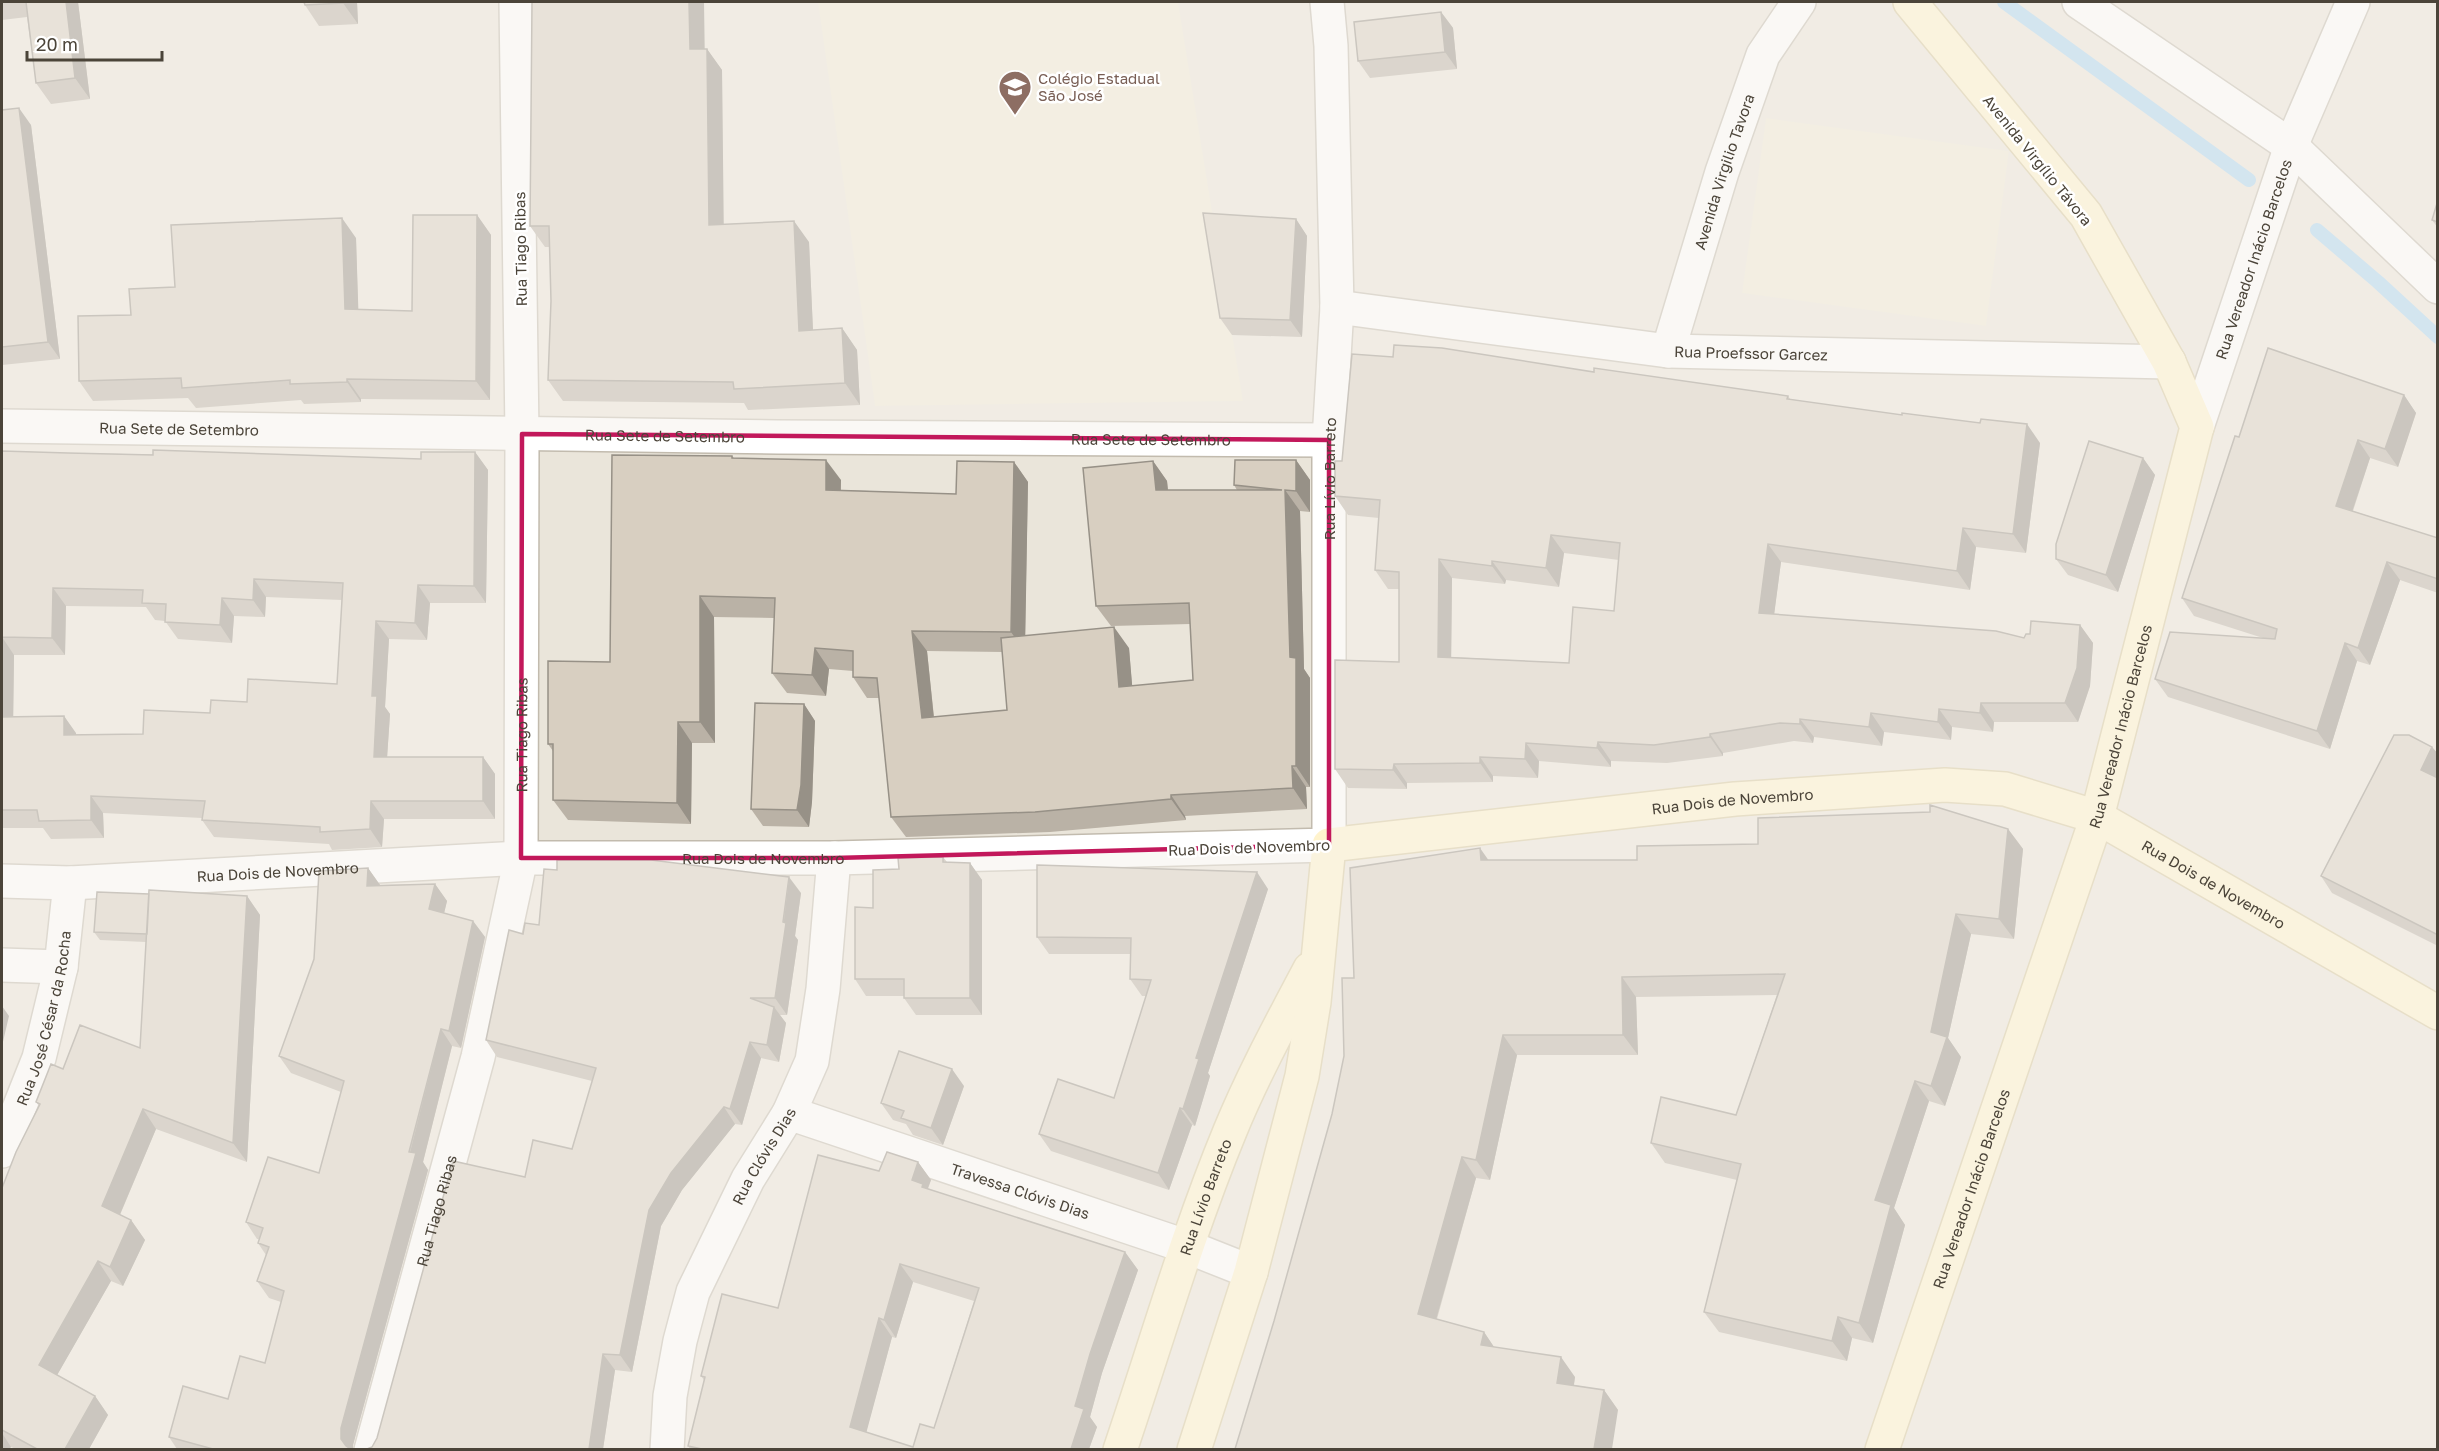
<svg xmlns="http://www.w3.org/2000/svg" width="2439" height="1451" font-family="'Golos Text',sans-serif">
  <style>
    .residential { fill: #eae5da }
    .education { fill: #efe8d6 }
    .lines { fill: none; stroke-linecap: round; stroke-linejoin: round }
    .stream { stroke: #a9d4f2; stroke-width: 14 }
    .street-casing { stroke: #c2bbae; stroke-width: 36 }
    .secondary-casing { stroke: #d6c79b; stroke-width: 36 }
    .street { stroke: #fff; stroke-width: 33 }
    .secondary { stroke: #fff3cd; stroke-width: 33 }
    .wall { fill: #bab2a6; fill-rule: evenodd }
    .shaded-wall { fill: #979187 }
    .building { fill: #d8cfc1; stroke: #979187; stroke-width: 1.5; fill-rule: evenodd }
    .marked { fill: none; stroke: #c2185b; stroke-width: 4.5; stroke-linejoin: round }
    .labels { text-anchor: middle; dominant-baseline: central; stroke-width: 5; stroke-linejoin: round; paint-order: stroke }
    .education-label { font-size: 15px; fill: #785e54; stroke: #fff; text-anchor: start }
    .street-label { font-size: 15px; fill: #4b4439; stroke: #fff }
  </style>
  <rect width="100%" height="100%" fill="#f6f3ec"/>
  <path class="residential" d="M2,2H2437V1449H2Z"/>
  <path class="education" d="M818,2H1178L1243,401L875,406Z
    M1766,118L2009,151L1986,326L1742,293Z"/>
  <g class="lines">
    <path class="stream" d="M2004,2L2249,180
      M2317,230L2378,282L2438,337"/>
    <g class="street-casing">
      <g id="street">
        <path d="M2079,2L2291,146L2438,287"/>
        <path id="s1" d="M1337,307L1668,351L2169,362"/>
        <path id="s2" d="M1668,351L1722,172L1763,55L1799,2"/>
        <path id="s3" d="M2,426L778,437L1329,440"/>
        <path id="s4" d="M2197,427L2291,146L2353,2"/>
        <path id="s5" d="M2,881L70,883L521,858H834L1329,845V440L1337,307L1331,46L1327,2"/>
        <path d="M2,965L61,967"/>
        <path id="s6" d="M789,1113L1188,1247L1251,1272"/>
        <path id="s7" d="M2,1151L39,1058L61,967L70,883"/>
        <path id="s8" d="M371,1450L478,1057L521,858L522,434L516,2"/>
        <path id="s9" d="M667,1450L670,1396L680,1341L693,1292L748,1179L789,1113L812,1061L823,989L834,858"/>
      </g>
    </g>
    <g class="secondary-casing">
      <g id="secondary">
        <path id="s10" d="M1120,1450C1156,1344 1187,1235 1230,1131C1253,1075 1282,1022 1310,969"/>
        <path id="s11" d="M1194,1450L1251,1272L1302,1076L1314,1002L1329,845L1735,799L1945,785L2005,789L2097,817L2438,1013"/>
        <path id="s12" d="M1882,1450L2097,817L2197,427L2169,362L2086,215L1910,2"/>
      </g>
    </g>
    <use href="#street" class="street"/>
    <use href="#secondary" class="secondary"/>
  </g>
  <path class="wall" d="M2,2H82H78L90,99L51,104L36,83L27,17L2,20Z
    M304,2H357L358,24L319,26L305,5Z
    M1441,12L1453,28L1457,69L1370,78L1358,61Z
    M704,49H707L722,70L723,224L809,242L813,330L842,328L857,350L860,405L748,410L744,403L563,401L548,380L551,301L550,247H545L530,226Z
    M2,110L31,125L60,359L2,365Z
    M2438,200V228L2432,220Z
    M477,215L491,235L490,400L361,399V402L304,404L301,400L196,408L188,398L93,401L79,381L131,315L175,287L356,238L358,309L412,311Z
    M1296,219L1307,236L1302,337L1232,335L1220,318Z
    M1594,372L1788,396L1790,399L2040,443L2026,553L1976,547L1970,590L1781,562L1774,614L2024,638L2030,634L2080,625L2093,643L2090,686L2078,722H1994L1993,732L1952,727L1951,740L1884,732L1882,746L1814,737L1813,743L1794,741L1723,753V756L1667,763L1611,761V767L1539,761L1538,778L1493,776V782L1407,783V789L1348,788L1335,769L1399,662V589H1388L1375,570L1379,518L1348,515L1335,496L1342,461ZM1564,553L1619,560L1614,611L1569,663L1451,657L1452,578L1505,584L1506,580L1559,587Z
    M2404,395L2416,413L2398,467L2370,458L2353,511L2438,538V593L2400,580L2370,665L2357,661L2330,749L2168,697L2155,679L2263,638L2194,616L2182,598Z
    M2,451L68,453L421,459L475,452L488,470L486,603H430L427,640L389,639L385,707L390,714L387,757H483L495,774V819H384L382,847L332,850L329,844L214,837L202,820V818L103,813L104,838L51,839L43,828H2ZM266,597L342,600L337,684L247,702L143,734L76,735L64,716L13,717L14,655H65L66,606L146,607L155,620L165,621L178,639L232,643L234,616L265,617Z
    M732,456L734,458L841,480V490L956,494L1014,462L1028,482L1025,635L1129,648L1132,686L1193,680L1190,624L1111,626L1096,606L1153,461L1167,481L1168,490H1237L1234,485L1296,460L1310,480V512L1300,511L1304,669L1310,678V787H1306L1307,809L1185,816L1186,820L1050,832L906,837L891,817L879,698H867L853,677V671L829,669L826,696L787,693L772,673L774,618L714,617L715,743H692L691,824L568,820L553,800V751L548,744L610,662ZM927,651L1003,652L1007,710L934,717Z
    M2143,458L2155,475L2118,592L2068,575L2056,559Z
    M804,704L815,721L812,802L809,827L763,826L751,809Z
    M2432,747L2438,754V946L2332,893L2321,876Z
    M2008,829L2023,849L2014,939L1971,934L1948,1038L1961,1057L1945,1106L1929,1101L1894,1208L1905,1225L1873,1343L1852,1338L1847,1361L1719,1332L1704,1312L1737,1180L1665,1163L1651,1143L1736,1115L1777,995L1636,997L1638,1055H1517L1490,1180L1476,1178L1437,1319L1484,1332L1494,1347L1575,1377L1574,1385L1604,1390L1618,1410L1274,1321L1332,1114L1344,1056L1354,978L1488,860H1637L1758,844Z
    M943,857L947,862L970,863L982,880V1015H916L904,998V996H866L855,979L873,908L899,869Z
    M368,868L380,885L435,884L447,901L444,913L473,921L485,937L461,1048L452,1046L423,1162L428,1170L353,1445V1449H177L169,1437L228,1399L265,1363L281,1302L269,1298L257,1281L266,1255L258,1243L259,1239H257L246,1222L319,1173L341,1092L291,1073L279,1056Z
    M1268,889L1208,1073L1210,1076L1195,1126L1192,1125L1169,1190L1051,1151L1039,1134L1114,1098L1146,996H1142L1130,979L1131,954H1049L1037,937Z
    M801,893L795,936L798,940L787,1015H780L786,1023L779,1062L761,1058L742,1125L735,1124L682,1190L661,1226L632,1372L615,1370L603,1449H367L372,1447L525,1177L572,1149L592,1081L497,1057L486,1040L523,934L539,925Z
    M149,894L247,896L260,915L247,1162L156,1129L120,1215L131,1220L145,1240L123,1286L111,1281L57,1375L95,1396L108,1415L89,1449H16L11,1447L9,1449H2V1188L39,1106L36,1102L63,1069L140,1048L146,942L100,940L94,932Z
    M964,1086L943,1145L913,1135L906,1124L893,1120L881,1103Z
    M918,1162L931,1180L928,1189L1125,1252L1138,1270L1102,1373L1090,1417L1097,1427L1089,1449H690L688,1446L704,1380L701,1376L778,1308L879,1171ZM913,1282L974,1301L934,1428L913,1447L866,1432L892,1337L896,1338Z"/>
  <path class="shaded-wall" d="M66,2H78L90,99L75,78Z
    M343,2H357L358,24L343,3Z
    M689,2H704L705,70L690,49Z
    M1441,12L1453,28L1457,69L1445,52Z
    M707,49L722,70L724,246L709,225Z
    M19,108L31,125L60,359L48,342Z
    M477,215L491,235L490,400L476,381Z
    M342,218L356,238L359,329L345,309Z
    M1296,219L1307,236L1302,337L1290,320Z
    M794,221L809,242L814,353L799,331Z
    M842,328L857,350L860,405L845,383Z
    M347,379L361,399V402L347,382Z
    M2404,395L2416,413L2398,467L2385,449Z
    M2027,424L2040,443L2026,553L2013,534Z
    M2358,440L2370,458L2348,524L2336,506Z
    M475,452L488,470L486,603L474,586Z
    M2143,458L2155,475L2118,592L2106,575Z
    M826,460L841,480L840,511L826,490Z
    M1296,460L1310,480V512L1296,491Z
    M1153,461L1167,481L1170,511L1156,490Z
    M1014,462L1028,482L1025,652L1011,632Z
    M1285,490L1300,511L1304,669L1310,678V787L1296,766L1290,657Z
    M1963,528L1976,547L1970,590L1957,571Z
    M1551,535L1564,553L1559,587L1546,568Z
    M1768,544L1781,562L1772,631L1759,613Z
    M1439,559L1452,578L1451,675L1438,657Z
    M1492,561L1506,580L1505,584L1492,566Z
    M2387,562L2400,580L2370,665L2358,648Z
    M254,579L266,597L265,617L253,600Z
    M418,585L430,603L427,640L415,623Z
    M53,588L66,606L65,655L52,638Z
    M700,596L714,617L715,743L700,722Z
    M222,598L234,616L232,643L220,625Z
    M376,621L389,639L385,707L390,714L386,774L374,757L372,696Z
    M2080,625L2093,643L2090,686L2078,722L2065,703Z
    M1114,627L1129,648L1134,707L1119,687Z
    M912,631L927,651L936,739L922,718Z
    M2,637L14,655L13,735L2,718Z
    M2345,643L2357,661L2330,749L2317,731Z
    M815,648L829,669L826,696L812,675Z
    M1981,703L1994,722L1993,732L1980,713Z
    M804,704L815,721L812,802L809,827L797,810Z
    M1939,709L1952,727L1951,740L1938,722Z
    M1871,713L1884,732L1882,746L1869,727Z
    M64,716L76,733L77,752L64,735Z
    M1800,719L1814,737L1813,743L1800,724Z
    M678,722L692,743L691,824L677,803Z
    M1710,734L1723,753V756L1710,737Z
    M1598,742L1611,761V767L1597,748Z
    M1526,743L1539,761L1538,778L1525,759Z
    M2432,747L2438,754V777L2433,786L2421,770Z
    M483,757L495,774V819L483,801Z
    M1480,757L1493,776V782L1480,763Z
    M1394,764L1407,783V789L1393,770Z
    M1292,766L1306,787L1307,809L1293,788Z
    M1171,795L1185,816L1186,820L1171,799Z
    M91,796L103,813L104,838L91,820Z
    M371,801L384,819L382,847L370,829Z
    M2008,829L2023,849L2014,939L1999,919Z
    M1480,848L1494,868L1481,860Z
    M970,863L982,880V1015L970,998Z
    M368,868L380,885L379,902L367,886Z
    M1257,872L1268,889L1208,1073L1210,1076L1195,1126L1183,1109L1196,1058Z
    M789,877L801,893L795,936L798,940L787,1015L775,998Z
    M435,884L447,901L441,926L429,909Z
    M247,896L260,915L247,1162L233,1143Z
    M1956,914L1971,934L1948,1038L1961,1057L1945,1106L1931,1086V1032Z
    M473,921L485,937L461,1048L449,1031Z
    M1622,977L1636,997L1638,1055L1623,1035Z
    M2,1006L9,1016L2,1046Z
    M774,1007L786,1023L779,1062L767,1045Z
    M441,1029L452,1046L423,1162L428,1170L353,1445V1449H348L341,1439V1428Z
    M1503,1035L1517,1055L1490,1180L1476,1160Z
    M750,1042L761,1058L742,1125L730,1109Z
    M952,1069L964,1086L943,1145L931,1128Z
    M1915,1081L1929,1101L1894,1208L1905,1225L1873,1343L1859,1323L1875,1200Z
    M724,1107L735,1124L682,1190L661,1226L632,1372L620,1355L649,1210L671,1173Z
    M1180,1108L1192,1125L1169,1190L1158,1173Z
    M143,1109L156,1129L115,1226L102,1206Z
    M1462,1157L1476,1178L1432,1334L1418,1314Z
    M918,1162L931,1180L927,1190L912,1180Z
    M131,1220L145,1240L123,1286L110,1267Z
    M1125,1252L1138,1270L1102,1373L1090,1417L1097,1427L1089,1449H1071L1075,1406L1090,1354Z
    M98,1261L111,1281L52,1384L39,1365Z
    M900,1264L913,1282L896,1338L884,1320Z
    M1838,1317L1852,1338L1847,1361L1832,1341Z
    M879,1318L892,1337L863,1445L850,1427Z
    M1484,1332L1498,1353L1481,1345Z
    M603,1354L615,1370L603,1449H589Z
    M1561,1357L1575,1377L1571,1403L1557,1383Z
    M1604,1390L1618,1410L1612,1449H1594Z
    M95,1396L108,1415L89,1449H65Z
    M2,1433L11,1447L9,1449H2Z"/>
  <path class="building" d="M26,2H66L75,78L36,83Z
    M304,2H343V3L305,5Z
    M532,2H689L690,49H707L709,225L794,221L799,331L842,328L845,383L734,389L733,382L548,380L551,301L549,226H530Z
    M1441,12L1445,52L1358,61L1354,22Z
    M19,108L48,342L2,347V110Z
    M2438,200V222L2432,220Z
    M1203,213L1296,219L1290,320L1220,318Z
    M413,215H477L476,381L347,379V382L290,384V380L182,388L181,378L79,381L78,316L131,315L129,289L175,287L171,225L342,218L345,309L412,311Z
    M1394,345L1442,348L1594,372V368L1788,396L1787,399L1902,415V413L1980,423L1981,419L2027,424L2013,534L1963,528L1957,571L1768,544L1759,613L1996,631L2024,638L2026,634H2030L2031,621L2080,625L2077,668L2065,703H1981L1980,713L1939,709L1938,722L1871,713L1869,727L1800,719V724L1780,723L1710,734V737L1654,745L1598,742L1597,748L1526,743L1525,759L1480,757V763L1394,764L1393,770L1335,769V660L1399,662V572L1375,570L1380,500L1335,496V461H1342L1352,354L1393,357ZM1551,535L1620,543L1614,611L1573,607L1569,663L1438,657L1439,559L1492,566V561L1546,568Z
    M2268,348L2404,395L2385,449L2358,440L2336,506L2438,538V579L2387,562L2358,648L2345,643L2317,731L2155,679L2170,632L2275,639L2277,629L2182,598L2235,436L2239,437Z
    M2089,441L2143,458L2106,575L2056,559V544Z
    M153,450L421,459V452H475L474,586L418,585L415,623L376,621L372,696H377L374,757H483V801H371L370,829L320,832V827L202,820L205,801L91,796V820L39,821L37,810H2V717L64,716V735L143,734L144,710L210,713L211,700L247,702L248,679L337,684L343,583L254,579L253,600L222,598L220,625L165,622L166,604L142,603L143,590L53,588L52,638L2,637V674V451L68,453L153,455Z
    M612,455L732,456V458L826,460V490L956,494L957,461L1014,462L1011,632L912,631L922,718L1007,710L1001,638L1114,627L1119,687L1193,680L1189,603L1096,606L1083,468L1153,461L1156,490H1282L1234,485L1235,460H1296V491L1285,490L1290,657L1296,658V766H1292L1293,788L1171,795V799L1035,812L891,817L877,678L853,677V651L815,648L812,675L772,673L775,598L700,596V722H678L677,803L553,800V744H548V661L610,662Z
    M755,703L804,704L801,785L797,810L751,809Z
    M2394,735H2409L2432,747L2421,770L2438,778V935L2321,876Z
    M1930,805L2008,829L1999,919L1956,914L1931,1032L1947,1037L1931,1086L1915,1081L1875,1200L1891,1205L1859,1323L1838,1317L1832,1341L1704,1312L1741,1164L1651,1143L1661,1097L1736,1115L1785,974L1622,977L1623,1035H1503L1476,1160L1462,1157L1418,1314L1484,1332L1481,1345L1561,1357L1557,1383L1604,1390L1594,1449H1235L1274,1321L1332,1114L1344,1056L1342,978H1354L1350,868L1480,848L1481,860H1637V846L1758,844V818L1930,812Z
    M943,857V862L970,863V998H904V979H855V907L873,908V870L899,869L898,858Z
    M557,860H651L789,877L783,922L786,923L775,998H750L774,1007L767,1045L750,1042L730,1109L724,1107L671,1173L649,1210L620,1355L603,1354L589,1449H367L372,1447L377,1438L453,1161L525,1177L533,1140L572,1149L596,1068L486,1040L509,930L523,934L525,923L539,925L544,869L557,870Z
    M1037,865L1257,872L1196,1058L1199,1059L1183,1109L1180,1108L1158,1173L1039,1134L1058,1079L1114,1098L1151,980L1130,979L1131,938L1037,937Z
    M368,868L367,886L435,884L429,909L473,921L449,1031L441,1029L409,1152L416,1153L341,1428V1439L346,1446L351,1449H213L169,1437L183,1386L228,1399L240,1356L265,1363L284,1291L257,1281L269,1247L258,1243L263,1228L246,1222L268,1157L319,1173L344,1081L279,1056L314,959L319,871Z
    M149,890L247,896L233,1143L143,1109L102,1206L131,1220L110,1267L98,1261L39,1365L95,1396L65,1449H37L2,1430V1188L16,1152L40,1104L36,1102L51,1064L63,1069L80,1025L140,1048Z
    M97,892L149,894L147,934L94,932Z
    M899,1051L952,1069L931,1128L901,1118L904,1111L881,1103Z
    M887,1152L918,1162L912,1180L923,1184L922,1187L1125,1252L1090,1354L1075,1406L1084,1409L1071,1449H702L688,1446L705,1377L701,1376L722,1294L778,1308L818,1155L879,1171ZM900,1264L979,1288L934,1428L920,1424L913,1447L850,1427L879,1318L884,1320Z"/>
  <path d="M0 0H2439V1451H0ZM522,434L1329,440V845L834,858H521Z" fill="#f6f3ec" fill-opacity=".55" fill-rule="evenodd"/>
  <path class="marked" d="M522,434L1329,440V845L834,858H521Z"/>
  <defs>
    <g id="school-pin" transform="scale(1.725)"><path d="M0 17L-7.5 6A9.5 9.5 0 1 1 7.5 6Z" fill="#8d6e63" stroke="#fff"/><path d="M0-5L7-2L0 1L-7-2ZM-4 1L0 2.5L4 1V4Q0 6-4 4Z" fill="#fff"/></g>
  </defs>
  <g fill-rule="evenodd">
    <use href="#school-pin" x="1015" y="87"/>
  </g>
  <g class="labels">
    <g class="education-label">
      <text x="1038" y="78">Colégio Estadual<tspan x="1038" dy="17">São José</tspan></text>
    </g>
    <g class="street-label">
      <text transform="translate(2038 160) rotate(51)">Avenida Virgílio Távora</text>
      <text stroke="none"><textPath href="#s2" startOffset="188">Avenida Virgilio Tavora</textPath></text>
      <text transform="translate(520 249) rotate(-91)">Rua Tiago Ribas</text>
      <text stroke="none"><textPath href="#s4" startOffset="177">Rua Vereador Inácio Barcelos</textPath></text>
      <text stroke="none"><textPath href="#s1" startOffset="417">Rua Proefssor Garcez</textPath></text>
      <text stroke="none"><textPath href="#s3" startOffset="177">Rua Sete de Setembro</textPath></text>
      <text stroke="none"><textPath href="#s3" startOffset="663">Rua Sete de Setembro</textPath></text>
      <text stroke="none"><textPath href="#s3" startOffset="1149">Rua Sete de Setembro</textPath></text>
      <text stroke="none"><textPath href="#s5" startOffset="1694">Rua Lívio Barreto</textPath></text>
      <text stroke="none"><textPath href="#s12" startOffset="762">Rua Vereador Inácio Barcelos</textPath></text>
      <text stroke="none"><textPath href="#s8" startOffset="734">Rua Tiago Ribas</textPath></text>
      <text stroke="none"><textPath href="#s11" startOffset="1028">Rua Dois de Novembro</textPath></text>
      <text transform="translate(1249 847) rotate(-2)">Rua Dois de Novembro</text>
      <text stroke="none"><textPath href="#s5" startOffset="762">Rua Dois de Novembro</textPath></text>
      <text stroke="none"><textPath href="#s5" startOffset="276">Rua Dois de Novembro</textPath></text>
      <text stroke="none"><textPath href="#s11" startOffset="1532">Rua Dois de Novembro</textPath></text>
      <text stroke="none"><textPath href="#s7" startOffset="140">Rua José César da Rocha</textPath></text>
      <text stroke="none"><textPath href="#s9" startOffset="314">Rua Clóvis Dias</textPath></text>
      <text stroke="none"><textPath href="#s12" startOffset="276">Rua Vereador Inácio Barcelos</textPath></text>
      <text stroke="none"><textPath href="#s6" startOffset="244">Travessa Clóvis Dias</textPath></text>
      <text stroke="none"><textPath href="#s10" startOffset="267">Rua Lívio Barreto</textPath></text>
      <text stroke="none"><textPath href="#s8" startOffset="248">Rua Tiago Ribas</textPath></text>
    </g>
  </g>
  <rect width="2439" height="1451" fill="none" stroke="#4b4439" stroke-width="6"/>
  <path d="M27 51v9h135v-9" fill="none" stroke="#4b4439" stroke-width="3"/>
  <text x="36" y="51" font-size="18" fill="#4b4439" stroke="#ffffff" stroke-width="4.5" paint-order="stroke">20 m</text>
</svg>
